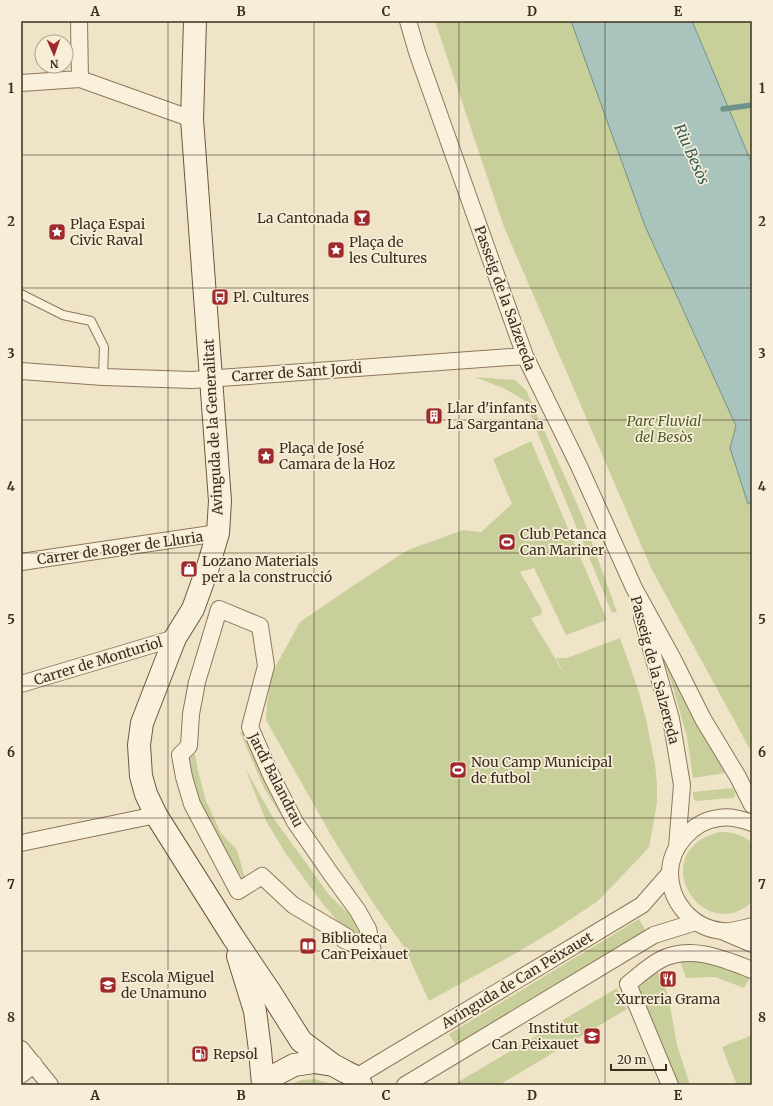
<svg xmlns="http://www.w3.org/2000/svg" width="773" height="1106" font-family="Merriweather,serif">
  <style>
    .green { fill: #c9cf9b }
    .water { fill: #a9c4bc; stroke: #6f938a }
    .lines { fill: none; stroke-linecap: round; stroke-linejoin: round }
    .stream { stroke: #6f938a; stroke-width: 5.5 }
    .lane-casing { stroke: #8d765c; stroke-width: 10 }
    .street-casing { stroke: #8d765c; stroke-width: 18 }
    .secondary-casing { stroke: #6f573f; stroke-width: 24 }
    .lane { stroke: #faf1dc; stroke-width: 8 }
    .street { stroke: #faf1dc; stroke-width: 16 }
    .secondary { stroke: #faf1dc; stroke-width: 22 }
    .grid { fill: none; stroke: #3d2e20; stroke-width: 1; stroke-opacity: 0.55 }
    .labels { text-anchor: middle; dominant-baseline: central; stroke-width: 3.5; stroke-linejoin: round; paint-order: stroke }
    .poi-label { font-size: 14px; fill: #3d2e20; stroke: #f7eed8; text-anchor: start }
    .street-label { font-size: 14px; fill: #3d2e20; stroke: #f7eed8 }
    .park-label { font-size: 14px; font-style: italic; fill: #4d5a26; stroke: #f7eed8 }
    .water-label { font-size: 15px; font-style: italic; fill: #2f5d5a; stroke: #f7eed8 }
    .neatline { fill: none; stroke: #3d2e20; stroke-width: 1.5 }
    .grid-label { font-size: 13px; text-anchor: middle; font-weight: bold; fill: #3d2e20 }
  </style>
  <rect width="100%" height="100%" fill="#f0e4c8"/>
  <path class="green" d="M435,21H571L645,226L736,426L730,448L748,504L752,502V753L651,568L504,227Z
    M692,21H752V164Z
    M475,377L515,380L526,390L582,515L617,612L612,613L524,400L505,389Z
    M531,441L607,620L566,635L534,568L520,572L542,610L541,615L531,618L568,680L556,658H567L620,638L638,689L646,719L655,764L657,785V803L649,847L640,857L598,901L556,929L518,952L429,1001L404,947L371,900L332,837L266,720L267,703L272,673L300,622L357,583L408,550L463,530L481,532L512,504L493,459Z
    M661,642L725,773L693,778L687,737L672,684L657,643Z
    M250,727L328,883L291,832L264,788L240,732Z
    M183,751H189L195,755L199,775L206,801L221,833L237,850L246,881L219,853L209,839Z
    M245,768L272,816L330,896L349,914L368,929L373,952L344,929L323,904L286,854L266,821Z
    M732,788L735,791V796L733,798L696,801L693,798V792Z
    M719,832C732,832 742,834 752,843V902C702,947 644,852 719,832Z
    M639,919L646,931L456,1045L449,1034Z
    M677,953L752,974L744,988L715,977L686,978Z
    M655,966L668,994L677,1045L690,1085H670L628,984Z
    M617,988L627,1009L499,1085H453Z
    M752,1035V1085H737L722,1047Z
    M314,1079L326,1082L332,1085H289L301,1080Z"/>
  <path class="water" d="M571,21H692L752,164V502L748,504L730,448L736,426L645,226Z"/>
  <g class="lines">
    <path class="stream" d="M723,109L752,105"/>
    <g class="lane-casing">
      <path id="lane" d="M21,294L63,315L91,321L104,347L103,377"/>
    </g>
    <g class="street-casing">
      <path id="street" d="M79,21L80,79
        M408,21L417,52L525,356L579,466L634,588L673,659L703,719L738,777L752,805
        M21,83L80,79L192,119
        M21,371L103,377L192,380L525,356
        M21,562L218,533
        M219,609L260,626L266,666L250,727L271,775L295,822L331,874L358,911L368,929L373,952L344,940L347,937L293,905L262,876L238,891L192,804L184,777L180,755L189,746L191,714L197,682Z
        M642,617L671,719L682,785L677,847
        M21,684L175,638
        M752,823C741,819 731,816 719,818C693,821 670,847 670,873C670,902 692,928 722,931C732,932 742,929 752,926
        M21,843L156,815
        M724,932L752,944
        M21,1049L50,1085
        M21,1075L34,1064
        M356,1077L642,905L670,873
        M405,1085L654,935L696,922
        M670,1085L628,984C638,976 649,966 660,960C690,944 724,959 752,970"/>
    </g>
    <g class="secondary-casing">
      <path id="secondary" d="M195,21L192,119L220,501L218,533L207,570L193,609L175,638L142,723L139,745L141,776L146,794L156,815L233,937L270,992L301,1041L333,1065
        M238,956L255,1011L260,1050L263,1085
        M266,1085L277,1074L294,1065L314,1062L333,1065L346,1072L356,1077L361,1085"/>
    </g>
    <use href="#lane" class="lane"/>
    <use href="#street" class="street"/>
    <use href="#secondary" class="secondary"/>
  </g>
  <path class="grid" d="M168,21V1085M314,21V1085M459,21V1085M605,21V1085M21,155H752M21,288H752M21,420H752M21,553H752M21,686H752M21,818H752M21,951H752"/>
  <defs>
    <g id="bar-square" transform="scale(0.9)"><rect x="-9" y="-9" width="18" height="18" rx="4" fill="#9e2a2b" stroke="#f7eed8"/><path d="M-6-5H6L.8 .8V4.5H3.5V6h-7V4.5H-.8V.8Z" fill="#fff"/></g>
    <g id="sight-square" transform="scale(0.9)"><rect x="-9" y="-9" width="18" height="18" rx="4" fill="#9e2a2b" stroke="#f7eed8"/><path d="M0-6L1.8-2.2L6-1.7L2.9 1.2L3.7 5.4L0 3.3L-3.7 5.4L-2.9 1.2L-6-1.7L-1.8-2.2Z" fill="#fff"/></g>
    <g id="bus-square" transform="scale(0.9)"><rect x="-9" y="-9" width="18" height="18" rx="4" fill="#9e2a2b" stroke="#f7eed8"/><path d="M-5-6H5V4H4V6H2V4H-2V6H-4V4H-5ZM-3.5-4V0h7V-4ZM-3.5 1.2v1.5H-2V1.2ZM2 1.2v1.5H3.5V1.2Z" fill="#fff"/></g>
    <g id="building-square" transform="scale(0.9)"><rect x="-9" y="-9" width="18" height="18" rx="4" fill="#9e2a2b" stroke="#f7eed8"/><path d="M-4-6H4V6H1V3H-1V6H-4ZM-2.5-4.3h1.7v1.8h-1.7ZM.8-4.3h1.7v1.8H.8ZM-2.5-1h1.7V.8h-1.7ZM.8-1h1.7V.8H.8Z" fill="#fff"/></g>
    <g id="stadium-square" transform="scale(0.9)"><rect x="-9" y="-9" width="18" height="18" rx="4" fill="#9e2a2b" stroke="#f7eed8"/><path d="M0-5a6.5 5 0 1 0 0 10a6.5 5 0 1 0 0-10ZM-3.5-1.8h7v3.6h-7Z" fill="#fff"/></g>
    <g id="shop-square" transform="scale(0.9)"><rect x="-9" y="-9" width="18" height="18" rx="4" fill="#9e2a2b" stroke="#f7eed8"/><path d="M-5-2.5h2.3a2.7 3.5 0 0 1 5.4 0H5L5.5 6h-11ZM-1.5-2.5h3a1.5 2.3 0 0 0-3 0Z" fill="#fff"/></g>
    <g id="library-square" transform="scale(0.9)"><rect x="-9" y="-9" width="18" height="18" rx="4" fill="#9e2a2b" stroke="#f7eed8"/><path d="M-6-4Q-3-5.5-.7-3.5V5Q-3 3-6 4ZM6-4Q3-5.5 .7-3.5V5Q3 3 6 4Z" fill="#fff"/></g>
    <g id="restaurant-square" transform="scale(0.9)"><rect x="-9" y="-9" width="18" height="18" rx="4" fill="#9e2a2b" stroke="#f7eed8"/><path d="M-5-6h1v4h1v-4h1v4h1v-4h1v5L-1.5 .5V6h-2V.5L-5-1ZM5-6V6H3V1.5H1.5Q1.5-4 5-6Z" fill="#fff"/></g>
    <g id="school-square" transform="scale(0.9)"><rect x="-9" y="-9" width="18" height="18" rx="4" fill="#9e2a2b" stroke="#f7eed8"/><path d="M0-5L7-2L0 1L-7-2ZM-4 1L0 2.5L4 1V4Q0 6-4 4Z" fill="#fff"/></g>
    <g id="fuel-square" transform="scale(0.9)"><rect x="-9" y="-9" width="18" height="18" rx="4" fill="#9e2a2b" stroke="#f7eed8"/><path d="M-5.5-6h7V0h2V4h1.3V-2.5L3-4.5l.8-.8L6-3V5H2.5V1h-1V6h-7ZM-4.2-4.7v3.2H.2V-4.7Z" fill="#fff"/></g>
  </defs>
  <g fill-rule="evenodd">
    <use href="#bar-square" x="362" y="218"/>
    <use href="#sight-square" x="57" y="232"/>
    <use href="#sight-square" x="336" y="250"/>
    <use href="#bus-square" x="220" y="297"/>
    <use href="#building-square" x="434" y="416"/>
    <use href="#sight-square" x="266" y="456"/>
    <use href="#stadium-square" x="507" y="542"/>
    <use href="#shop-square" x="189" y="569"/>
    <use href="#stadium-square" x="458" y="770"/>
    <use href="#library-square" x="308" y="946"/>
    <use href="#restaurant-square" x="668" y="979"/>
    <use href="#school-square" x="108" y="985"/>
    <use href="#school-square" x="592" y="1036"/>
    <use href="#fuel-square" x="200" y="1054"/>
  </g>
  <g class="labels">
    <g class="poi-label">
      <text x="349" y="218" text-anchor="end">La Cantonada</text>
      <text x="70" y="224">Plaça Espai<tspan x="70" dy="16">Civic Raval</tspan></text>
      <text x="349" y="242">Plaça de<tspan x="349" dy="16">les Cultures</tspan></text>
      <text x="233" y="297">Pl. Cultures</text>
      <text x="447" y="408">Llar d'infants<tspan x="447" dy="16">La Sargantana</tspan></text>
      <text x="279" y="448">Plaça de José<tspan x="279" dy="16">Camara de la Hoz</tspan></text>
      <text x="520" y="534">Club Petanca<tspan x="520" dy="16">Can Mariner</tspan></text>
      <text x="202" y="561">Lozano Materials<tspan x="202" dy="16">per a la construcció</tspan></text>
      <text x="471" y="762">Nou Camp Municipal<tspan x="471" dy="16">de futbol</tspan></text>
      <text x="321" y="938">Biblioteca<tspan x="321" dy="16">Can Peixauet</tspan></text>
      <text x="121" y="977">Escola Miguel<tspan x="121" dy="16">de Unamuno</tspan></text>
      <text x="668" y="999" text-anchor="middle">Xurreria Grama</text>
      <text x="579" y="1028" text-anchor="end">Institut<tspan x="579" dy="16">Can Peixauet</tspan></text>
      <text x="213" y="1054">Repsol</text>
    </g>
    <g class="street-label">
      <text transform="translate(505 298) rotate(70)">Passeig de la Salzereda</text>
      <text transform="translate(297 372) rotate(-4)">Carrer de Sant Jordi</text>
      <text transform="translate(213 427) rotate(-93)">Avinguda de la Generalitat</text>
      <text transform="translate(120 548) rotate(-8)">Carrer de Roger de Lluria</text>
      <text transform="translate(98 661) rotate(-17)">Carrer de Monturiol</text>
      <text transform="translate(655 670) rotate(75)">Passeig de la Salzereda</text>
      <text transform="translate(276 780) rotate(63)">Jardí Balandrau</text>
      <text transform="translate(517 980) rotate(-31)">Avinguda de Can Peixauet</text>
    </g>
    <g class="park-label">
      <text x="664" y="421">Parc Fluvial<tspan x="664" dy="16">del Besòs</tspan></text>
    </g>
    <g class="water-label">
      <text transform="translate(692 154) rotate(66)">Riu Besòs</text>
    </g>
  </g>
  <rect width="773" height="1106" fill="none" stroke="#f7eed8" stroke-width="44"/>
  <g transform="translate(54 54) rotate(178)"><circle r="19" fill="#f7eed8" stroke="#ada18e"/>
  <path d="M0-3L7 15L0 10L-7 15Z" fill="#9e2a2b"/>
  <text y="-6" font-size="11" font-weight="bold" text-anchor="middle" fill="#3d2e20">N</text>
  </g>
  <path d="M611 1064v6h55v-6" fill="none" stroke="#3d2e20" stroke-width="2"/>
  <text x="617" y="1064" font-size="12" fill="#3d2e20" stroke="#f7eed8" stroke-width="3" paint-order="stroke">20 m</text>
  <rect x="22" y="22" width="729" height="1062" class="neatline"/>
  <g class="grid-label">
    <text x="95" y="16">A</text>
    <text x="241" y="16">B</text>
    <text x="386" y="16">C</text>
    <text x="532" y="16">D</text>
    <text x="678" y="16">E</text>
    <text x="11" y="93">1</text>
    <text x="762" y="93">1</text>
    <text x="11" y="226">2</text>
    <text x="762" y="226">2</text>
    <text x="11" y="358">3</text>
    <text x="762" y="358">3</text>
    <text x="11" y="491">4</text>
    <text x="762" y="491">4</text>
    <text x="11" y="624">5</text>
    <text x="762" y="624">5</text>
    <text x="11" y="757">6</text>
    <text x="762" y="757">6</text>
    <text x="11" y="889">7</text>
    <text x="762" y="889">7</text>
    <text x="11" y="1022">8</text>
    <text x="762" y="1022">8</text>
    <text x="95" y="1100">A</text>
    <text x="241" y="1100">B</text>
    <text x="386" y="1100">C</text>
    <text x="532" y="1100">D</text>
    <text x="678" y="1100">E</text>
  </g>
</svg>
